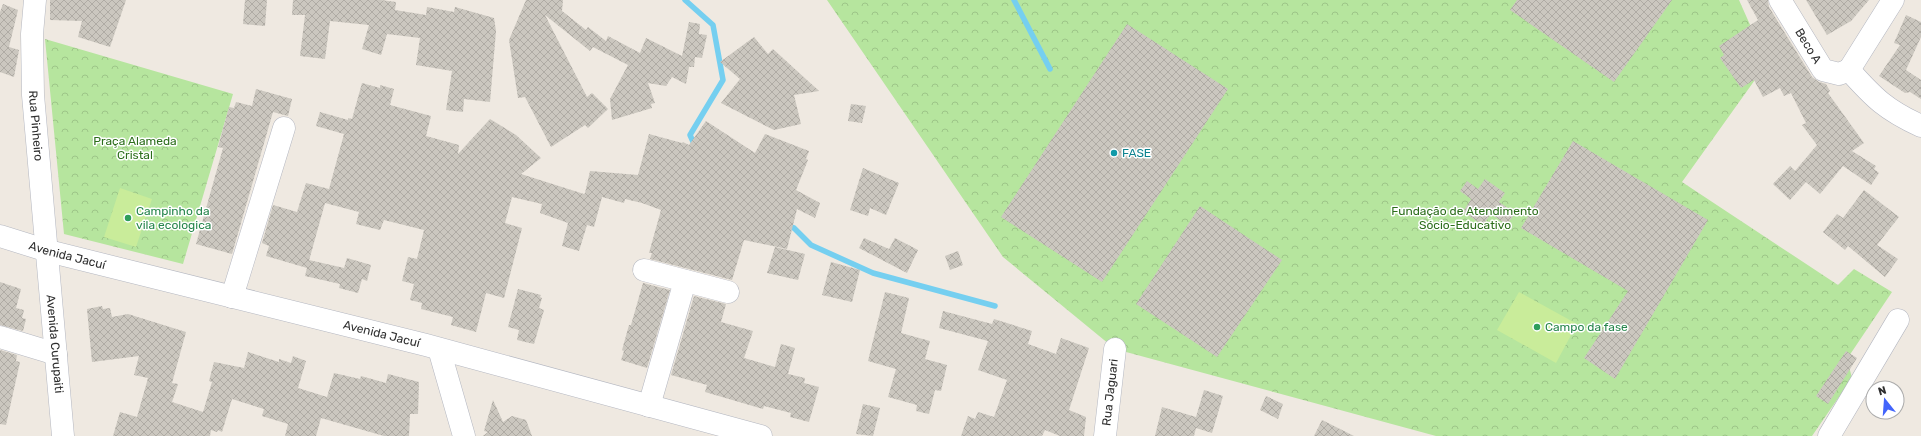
<svg xmlns="http://www.w3.org/2000/svg" width="1921" height="436" font-family="Rubik,sans-serif">
  <style>
    .park { fill: url(#park-crowns) }
    .pitch { fill: #c9ec9a }
    .lines { fill: none; stroke-linecap: round; stroke-linejoin: round }
    .stream { stroke: #75cff0; stroke-width: 5.5 }
    .building { fill: url(#building-cross-hatch) }
    .minor-casing { stroke: #b4b7c1; stroke-width: 23 }
    .minor { stroke: #fff; stroke-width: 22 }
    .culture-dot { fill: #0f9aa8; stroke: #fff; stroke-width: 1.5 }
    .leisure-dot { fill: #2e9e5b; stroke: #fff; stroke-width: 1.5 }
    .labels { text-anchor: middle; dominant-baseline: central; stroke-width: 3; stroke-linejoin: round; paint-order: stroke }
    .street-label { font-size: 12px; fill: #2e2e2e; stroke: #fff }
    .park-label { font-size: 12px; fill: #2c6e1b; stroke: #fff }
    .culture-label { font-size: 12px; fill: #0d838f; stroke: #fff; text-anchor: start }
    .leisure-label { font-size: 12px; fill: #27864d; stroke: #fff; text-anchor: start }
  </style>
  <defs>
    <pattern id="park-crowns" width="20" height="18" patternUnits="userSpaceOnUse"><rect width="20" height="18" fill="#b6e59e"/><path d="M2 6a3 3 0 1 1 6 0M12 15a3 3 0 1 1 6 0" fill="none" stroke="#9dc588"/></pattern>
    <pattern id="building-cross-hatch" width="8" height="8" patternUnits="userSpaceOnUse"><rect width="8" height="8" fill="#cbc7bf"/><path d="M0 0l8 8M0 8l8-8" fill="none" stroke="#afaba4"/></pattern>
  </defs>
  <rect width="100%" height="100%" fill="#efe9e1"/>
  <path class="park" d="M827,0H1739L1767,63L1682,182L1838,285L1854,269L1892,292L1847,359L1852,378L1812,436H1436L1115,349L1003,257Z
    M45,39L233,94L183,264L64,234Z"/>
  <path class="pitch" d="M120,188L152,199L136,247L104,237Z
    M1519,292L1577,324L1556,363L1497,330Z"/>
  <g class="lines">
    <path class="stream" d="M685,0L713,25L723,80L690,135L695,146
      M1014,0L1050,69
      M787,226L794,228L811,245L873,273L995,306"/>
  </g>
  <path class="building" d="M50,0H126L110,47L78,37L82,21L50,20Z
    M245,0H267L265,26L243,24Z
    M293,0H381L396,2L395,10L426,15L427,7L454,12L455,7L494,18L496,31L490,102L464,99L463,112L446,110L452,71L416,65L420,38L387,34L381,55L362,49L369,25L330,21L325,59L300,56L305,15H292Z
    M526,0H563L562,11L586,30L588,27L606,41L608,36L640,53L646,38L682,56L689,22L700,24L699,34L707,35L702,58L695,57L694,67H689L686,84L672,77L666,86L648,83L655,103L651,104L652,108L612,120L610,99L628,65L593,47L590,51L545,15L587,97L592,93L608,109L588,128L585,125L551,147L525,97L518,98L509,40Z
    M1517,0H1672L1614,82L1510,10Z
    M1747,0H1768L1769,7L1812,77L1819,82L1826,84L1830,91L1828,93L1864,143L1852,151L1876,166L1874,169L1879,173L1871,185L1843,166L1820,194L1806,182L1790,200L1773,184L1790,166L1795,171L1817,145L1802,125L1806,123L1791,93L1784,96L1780,88L1763,97L1754,80L1741,88L1720,58L1724,55L1719,46L1758,20Z
    M1806,0H1869L1851,21L1827,35Z
    M3,4L18,10L9,47L19,50L14,77L0,72V12Z
    M1906,15L1921,22V37L1906,70L1921,80V99L1910,92L1905,93L1879,76L1900,45L1894,43Z
    M1127,24L1228,89L1102,282L1001,217Z
    M754,37L768,54L773,49L819,91L794,95L801,124L774,130L721,103L740,79L720,62Z
    M362,83L380,88V85L394,89L390,105L431,116L426,136L459,145L458,154L490,119L516,135L541,158L521,174L584,194L585,193L590,171L638,175L649,134L682,143L683,142L689,145L706,121L755,153L765,134L809,151L806,159L808,160L796,190L820,203L815,218L797,209L787,249L744,240L732,280L650,259L652,253H649L661,210L642,203L625,199L624,203L602,197L594,227L587,225L579,251L562,246L568,223L540,213L542,204L512,197L505,223L522,228L504,298L486,293L476,332L451,325L453,317L421,309L422,303L410,300L414,284L402,281L408,257L417,259L424,230L384,220L380,230L356,224L359,212L325,203L307,268L266,256L269,246L262,243L273,205L297,212L306,183L329,189L344,134L316,126L320,112L348,120V118L352,119Z
    M256,89L292,99L288,116L273,112L232,254L196,244L223,148L218,147L229,107L234,108L236,102L252,106Z
    M851,104L866,106L862,123L848,121Z
    M1573,141L1708,220L1615,379L1584,358L1628,291L1521,228Z
    M863,168L899,183L886,215L870,208L868,216L850,210Z
    M1485,179L1505,193L1499,202L1515,213L1507,225L1491,214L1483,225L1463,212L1471,199L1460,191L1467,181L1478,189Z
    M1864,190L1899,217L1877,245L1898,259L1885,277L1848,246L1845,250L1823,232L1837,214L1843,218Z
    M1200,206L1282,260L1217,357L1136,304Z
    M864,238L889,249L895,238L918,250L907,273L859,248Z
    M775,247L805,254L798,280L767,273Z
    M958,251L963,265L950,270L945,256Z
    M347,258L371,265L367,281L362,279L358,293L339,288L340,284L305,276L309,260L344,268Z
    M831,262L860,270L852,302L822,295Z
    M0,282L21,289L16,308L24,310L22,318L26,319L23,331L0,325Z
    M643,283L670,290L647,368L621,360L624,351L622,350L629,325H631Z
    M518,289L541,295L540,297L542,298L539,308L544,310L534,344L517,340L519,330L508,327Z
    M885,292L909,298L901,333L930,341L925,359L947,365L941,391L935,390L929,414L916,411L917,405L888,397L896,369L868,361Z
    M694,296L726,304L721,322L753,331L744,358L775,367L781,344L795,348L788,374L805,378L804,383L819,387L809,422L790,417L791,413L764,406L763,409L705,392L707,385L671,375Z
    M102,306L103,309L110,308L112,317L128,314L186,332L172,383L178,384L172,402L203,412L212,382L209,381L214,362L244,368L248,352L279,362V359L291,363L293,356L306,361L298,388L327,397L334,373L360,379L361,376L386,383L388,374L419,382L418,414H410L409,436H384L321,418L316,436H285L288,424L262,416L264,409L232,399L222,432L218,430L217,432L211,430L210,436H113L120,412L137,417L148,378L134,375L139,356L92,362L87,309Z
    M943,311L992,324L994,319L1032,331L1028,344L1056,354L1061,338L1089,348L1069,410L1086,417L1084,436H1060L1045,430L1042,436H961L968,416L975,419L978,412L994,417L1007,380L978,370L988,341L939,328Z
    M0,350L17,355L16,361L20,362L6,425L0,424Z
    M1846,351L1857,358L1828,404L1816,396Z
    M1204,390L1223,396L1212,433L1196,428L1194,436H1155L1162,407L1196,417Z
    M1266,396L1283,404L1278,419L1260,410Z
    M493,400L503,422L512,416L526,420L532,436H483L488,432L484,431Z
    M863,404L880,408L873,436L856,434Z
    M1322,420L1354,436H1314Z"/>
  <g class="lines">
    <g class="minor-casing">
      <g id="minor">
        <path id="s1" d="M35,0L32,34L33,95L63,436"/>
        <path id="s2" d="M1780,0L1823,70L1839,74L1849,70"/>
        <path d="M1849,70C1874,98 1886,110 1921,126"/>
        <path d="M1849,70L1893,0"/>
        <path id="s3" d="M0,236L48,251L426,345L761,436"/>
        <path d="M644,270L728,292"/>
        <path d="M232,297L284,128"/>
        <path d="M0,337L56,354"/>
        <path d="M439,349L464,436"/>
        <path d="M649,406L685,281"/>
        <path id="s4" d="M1105,436L1115,349"/>
        <path d="M1829,436L1898,320"/>
      </g>
    </g>
    <use href="#minor" class="minor"/>
  </g>
  <circle class="culture-dot" cx="1114" cy="153" r="4"/>
  <g class="leisure-dot">
    <circle cx="128" cy="218" r="4"/>
    <circle cx="1537" cy="327" r="4"/>
  </g>
  <g class="labels">
    <g class="street-label">
      <text stroke="none"><textPath href="#s2" startOffset="54">Beco A</textPath></text>
      <text stroke="none"><textPath href="#s1" startOffset="126">Rua Pinheiro</textPath></text>
      <text stroke="none"><textPath href="#s3" startOffset="70">Avenida Jacuí</textPath></text>
      <text stroke="none"><textPath href="#s3" startOffset="394">Avenida Jacuí</textPath></text>
      <text stroke="none"><textPath href="#s1" startOffset="345">Avenida Curupaiti</textPath></text>
      <text stroke="none"><textPath href="#s4" startOffset="44">Rua Jaguari</textPath></text>
    </g>
    <g class="park-label">
      <text x="135" y="141">Praça Alameda<tspan x="135" dy="14">Cristal</tspan></text>
      <text x="1465" y="211">Fundação de Atendimento<tspan x="1465" dy="14">Sócio-Educativo</tspan></text>
    </g>
    <g class="culture-label">
      <text x="1122" y="153">FASE</text>
    </g>
    <g class="leisure-label">
      <text x="136" y="211">Campinho da<tspan x="136" dy="14">vila ecologica</tspan></text>
      <text x="1545" y="327">Campo da fase</text>
    </g>
  </g>
  <g transform="translate(1885 400) rotate(343)"><circle r="19" fill="#ffffff" stroke="#ababab"/>
  <path d="M0-3L7 15L0 10L-7 15Z" fill="#4264fb"/>
  <text y="-6" font-size="11" font-weight="bold" text-anchor="middle" fill="#2e2e2e">N</text>
  </g>
</svg>
